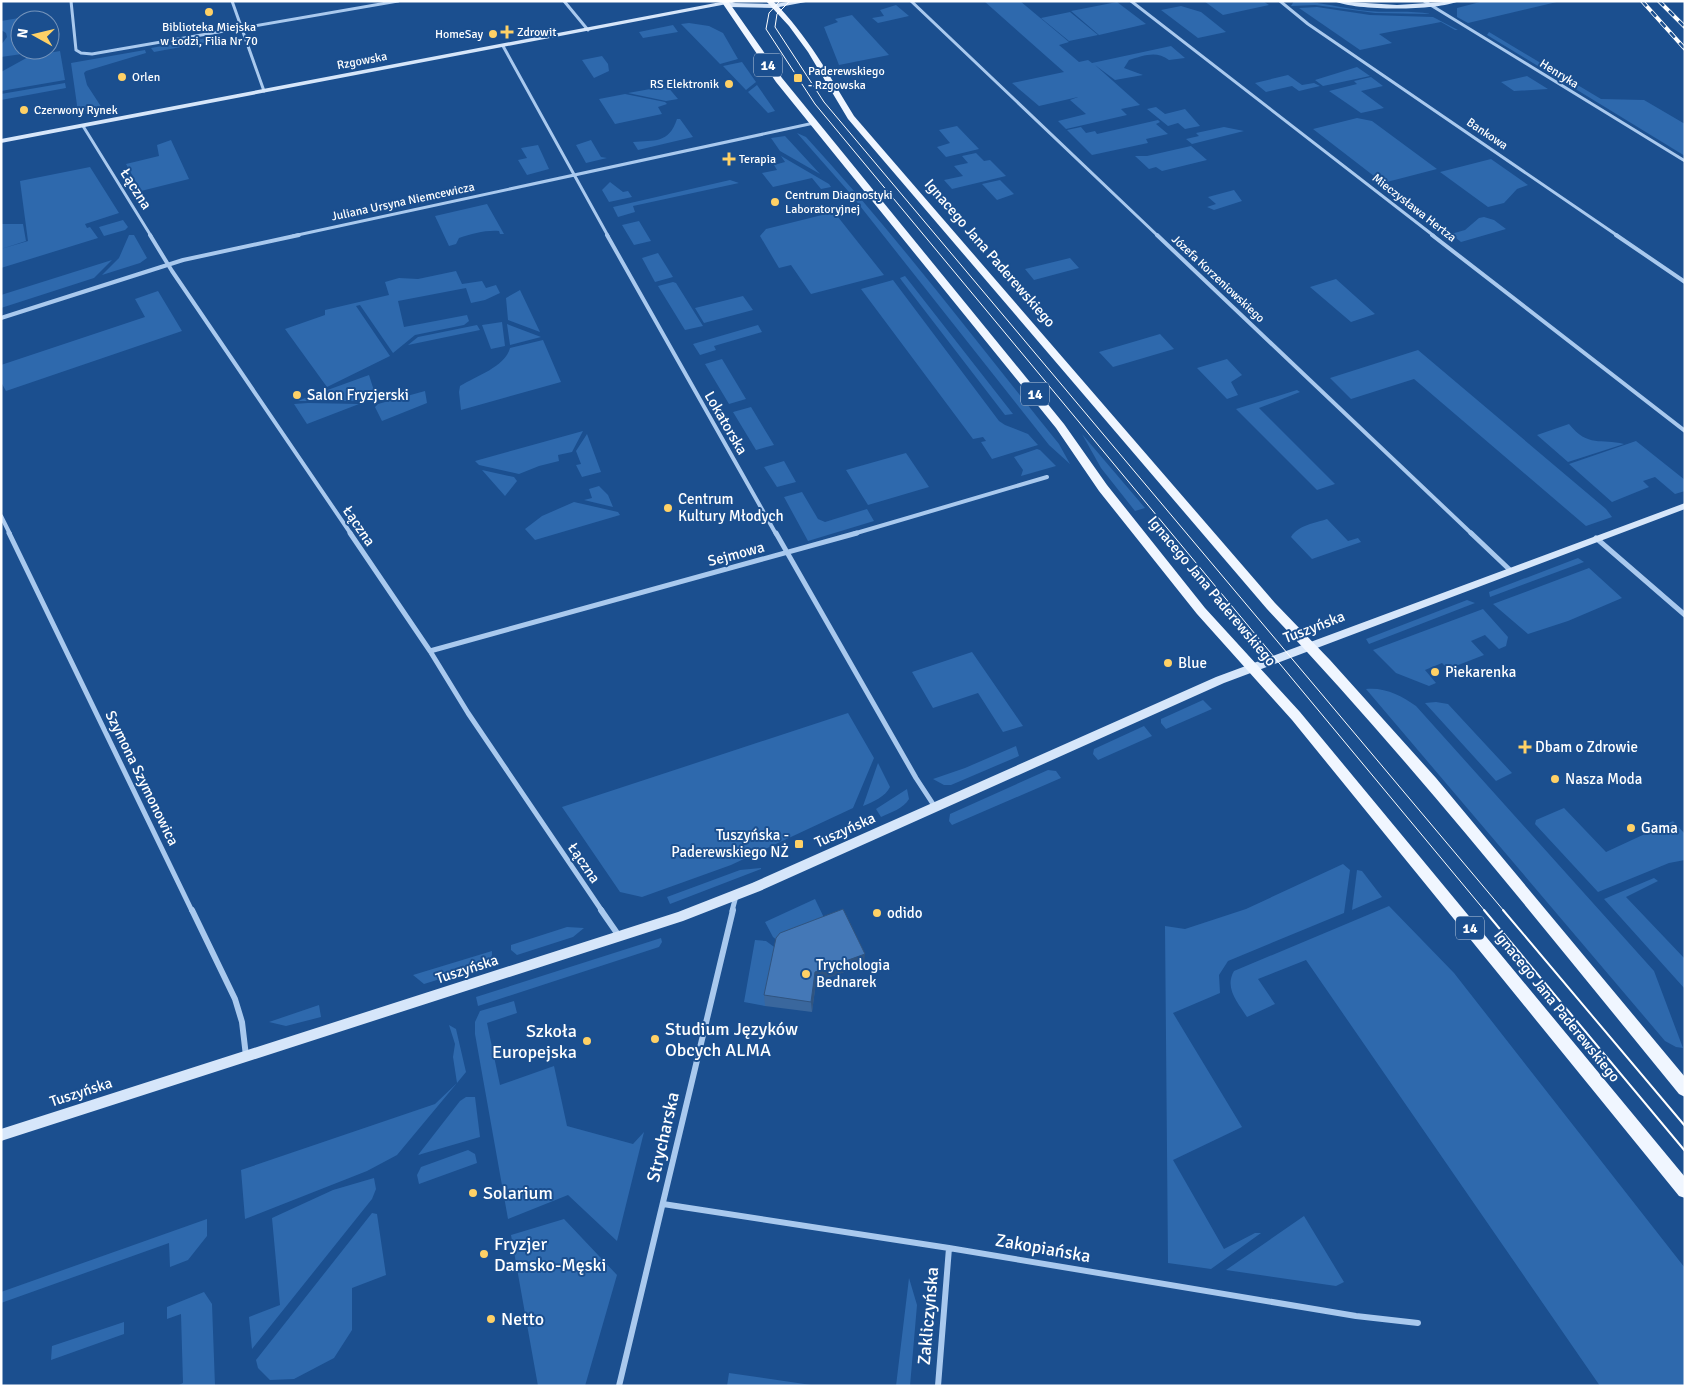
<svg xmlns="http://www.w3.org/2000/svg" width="1686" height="1387" font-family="Signika,sans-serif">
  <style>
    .green { fill: #2e69ad }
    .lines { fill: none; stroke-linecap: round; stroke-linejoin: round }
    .street-far3 { stroke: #a9c9ee; stroke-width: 3 }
    .street-far2 { stroke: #a9c9ee; stroke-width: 4 }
    .street-far1 { stroke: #a9c9ee; stroke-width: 5 }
    .street { stroke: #a9c9ee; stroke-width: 6 }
    .secondary { fill: #d6e6fa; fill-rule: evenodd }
    .primary { fill: #f0f6ff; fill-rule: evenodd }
    .tram-far1 { stroke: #fff; stroke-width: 1 }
    .tram { stroke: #fff; stroke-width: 2 }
    .rail-casing { stroke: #fff; stroke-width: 4 }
    .rail { stroke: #1b4f8f; stroke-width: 2.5; stroke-dasharray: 7; stroke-linecap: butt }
    .wall { fill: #3a679d }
    .shaded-wall { fill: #305480 }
    .building { fill: #4478b7; stroke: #305480 }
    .poi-dot { fill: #ffd166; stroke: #1b4f8f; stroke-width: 2 }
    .labels { text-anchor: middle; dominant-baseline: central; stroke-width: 4; stroke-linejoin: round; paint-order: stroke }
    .far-poi-label { font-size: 12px; fill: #fff; stroke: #1b4f8f; text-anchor: start }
    .far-street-label { font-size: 12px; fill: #fff; stroke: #1b4f8f }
    .shield { fill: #1b4f8f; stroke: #bbcadd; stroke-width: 1 }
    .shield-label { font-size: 14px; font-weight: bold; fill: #fff }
    .street-label { font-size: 15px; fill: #fff; stroke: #1b4f8f }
    .poi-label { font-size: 15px; fill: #fff; stroke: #1b4f8f; text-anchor: start }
    .near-poi-label { font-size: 18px; fill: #fff; stroke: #1b4f8f; text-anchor: start }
    .near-street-label { font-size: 18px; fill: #fff; stroke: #1b4f8f }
  </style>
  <rect width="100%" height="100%" fill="#1b4f8f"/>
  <path class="green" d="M984,1H1020L1069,42L1059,45L1079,62L1088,60L1092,63L1171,46L1185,58L1169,60C1156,50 1143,56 1129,60L1124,68L1143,75L1115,80L1095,65L1140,105L1121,109L1127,115L1066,129L1058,121L1086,114L1070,100L1078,97L1039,106L1012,83L1064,72Z
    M1204,1H1263L1269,5L1223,15Z
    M1294,1C1319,1 1344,9 1368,11C1389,13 1410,10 1431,14L1375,13L1315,5L1291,6Z
    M1484,1H1561L1468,23L1457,17V8Z
    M1117,2L1146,24L1099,35L1071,11Z
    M896,5L909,16L878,23L872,18L884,16L880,10Z
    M1181,6L1201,12L1226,32L1198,38L1161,10Z
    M1317,7L1370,15L1433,17L1458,30H1455L1441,22L1379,34L1392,43L1360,50L1299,8Z
    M1070,12L1098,35L1069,41L1041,18Z
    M852,15L889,55L839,65L824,27L838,22L835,19Z
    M19,18L20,50H23L22,54L1,57V45L7,37L6,33L1,30V21Z
    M689,23L709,26L723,33L738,59L720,64L681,24Z
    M673,25L678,32L643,38L639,32Z
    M1489,32L1601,99L1644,100L1685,124V156L1487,35Z
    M218,36H222L219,40L154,52L151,48Z
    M145,50L146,53L86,71L84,73L87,85L102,108L78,112L71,63Z
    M60,51L65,80L1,91V72L30,56Z
    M602,56L608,64L609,71L594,78L582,60Z
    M742,62L756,82L746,90L723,66Z
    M1357,67L1370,76L1323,86L1315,80Z
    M1288,75L1302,85L1314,83L1320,86L1299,91L1292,86L1266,92L1255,83Z
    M1527,76L1548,89L1514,91L1501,82Z
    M1371,77L1383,86L1361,91L1384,108L1361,113L1329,91L1357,84L1354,81Z
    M65,83L66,88L1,100V94Z
    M757,85L775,111L768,113L748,92Z
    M667,86L678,99L666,101L628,93Z
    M625,94L665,102L667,104L658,107L662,114L615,124L599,99Z
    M1156,107L1165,114L1185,109L1200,126L1185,129L1178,123L1168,126L1147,109Z
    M1357,118L1372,121L1437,169L1383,183L1313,129Z
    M677,119H680L693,137L638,150L633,142C654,140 669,144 677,119Z
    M1158,120L1160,122L1156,124L1168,134L1146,139L1148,143L1092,155L1067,130L1081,127L1086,133L1095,131L1097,134Z
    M957,126L979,149L946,157L937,147L950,143L939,130Z
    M1224,127L1244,131L1192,144L1186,139L1199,136L1196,133Z
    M797,133L806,137C896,235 976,341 1059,444L1070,464L1049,445L849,192Z
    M785,136L820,174L780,151L771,138Z
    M171,140L189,179L141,191L126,164L159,156L157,145Z
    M591,140L601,157L607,158L586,163L576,145Z
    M538,145L549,169L527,175L518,160L527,158L521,148Z
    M1191,146L1207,160L1162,171L1156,167L1149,169L1135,156H1147Z
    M976,153L984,161L990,160L1006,176L952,189L944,180L963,176L954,166L968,163L962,156Z
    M781,156L829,184L831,187L821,189L812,178L773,187L762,173L777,170L774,165L785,162Z
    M1491,159L1528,185L1517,189L1504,203L1488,207L1440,172Z
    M90,167L119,213L85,224L87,228L90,227L98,238L1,268V249L28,241L20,181Z
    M730,180L739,183L633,206L635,212L618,217L613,207Z
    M1000,180L1014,194L997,200L982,184Z
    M610,182L623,192L628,191L632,197L609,202L602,190Z
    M1234,190L1242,201L1214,210L1207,207L1216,204L1208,197Z
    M487,204L504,234H500L499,231C485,230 472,234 459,238L456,244L449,246L435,216Z
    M834,212L884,275L811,294L791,265L779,268L760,236L766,229Z
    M1484,217L1494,220L1506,229L1461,242L1451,234L1465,230L1479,218Z
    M123,220L128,227L125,230L104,236L99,227Z
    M639,221L651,241L634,245L622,225Z
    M1,224H23L26,241L1,249Z
    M129,235H134L147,258L140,263L102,275L119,258Z
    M658,253L673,277L655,282L642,258Z
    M1070,258L1079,268L1034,280L1025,269Z
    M112,260L94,278L1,308V295Z
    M456,271L462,284L482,281L486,288L496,285L500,293L485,300L471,303L466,288L398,301L404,327L467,315L469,321L464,325L415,335L393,353L360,305L356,306L390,356L327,387L285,329L325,315V310L389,295L385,282L399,278L418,279Z
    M905,276L1013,414L1005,415L902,281L900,278Z
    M1336,279L1375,314L1351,322L1310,287Z
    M893,280L999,421L1005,425L1028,434L1038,445L992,459L981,442L986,441L983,437L973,439L861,289Z
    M673,282L676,283L703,326L685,330L658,286Z
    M520,290L540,332L508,320L506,298Z
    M158,291L182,331L6,391L1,382V365L145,317L135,299Z
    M743,296L753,310L704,323L695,308Z
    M502,322L505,346L491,349L482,325Z
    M507,324L541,337L510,345Z
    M477,325L480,330L408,345L418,337Z
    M758,325L762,332L714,346L716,350L700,355L693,344Z
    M1160,334L1174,349L1113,367L1099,352Z
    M543,340L561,382L461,410L459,392L460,386C476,376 505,367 510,348Z
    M1418,350L1606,509L1612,517L1586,526L1414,379L1351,399L1330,378Z
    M722,359L746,399L729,404L705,364Z
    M1227,359L1242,375L1231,382L1238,395L1227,399L1197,368Z
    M369,375L376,397L366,401H297Z
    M1297,390L1300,392L1259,408L1335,484L1317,490L1236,409Z
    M425,391L427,403L382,421L375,407L378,404Z
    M308,403L359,404L307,424L294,404Z
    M751,407L774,445L756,450L733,412Z
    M1569,424C1588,448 1601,438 1624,444L1568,462L1537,435Z
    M583,431L572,452L558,455L559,461L539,466L519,474L479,465L475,461Z
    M587,434L601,472L582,477L576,465L581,464L576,451Z
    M1082,434L1145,508L1135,511L1101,468Z
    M1636,441L1685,480V491L1675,494L1655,477L1643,481L1649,487L1612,502L1569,464Z
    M1037,449L1040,450L1056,466L1021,476L1023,470L1014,457Z
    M906,453L929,487L868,505L846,470Z
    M784,461L796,482L777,487L764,467Z
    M482,470L514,477L517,481L505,496Z
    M599,486L608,495L613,507L584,500L592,498L589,489Z
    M802,492L818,519L825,522L867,509L874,521L808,541L784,497Z
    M574,502L618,512L620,515L535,540L525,529L542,516Z
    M1327,519L1348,541L1358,538L1361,542L1312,559L1291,537C1298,525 1316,523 1327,519Z
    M1578,558L1584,562L1490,597L1489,592Z
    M1589,568L1622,598L1568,621L1528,634L1493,604Z
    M1467,600L1475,603L1369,644L1366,639Z
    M1483,609L1508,637L1506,646L1499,649L1485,635L1471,641L1484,655L1448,669L1442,663L1425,670L1436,683L1429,686L1396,673L1373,650Z
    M972,652L1023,726L1003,732L978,693L933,708L912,672Z
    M1366,689C1385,687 1402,696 1416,706L1654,971L1683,1048L1676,1047L1665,1041Z
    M1203,700L1212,709L1166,729L1161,723V719Z
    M1436,702L1448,704L1512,773L1496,781L1425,703Z
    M848,713L874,758L853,808L731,865L642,897L620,892L562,807Z
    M1144,726L1152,736L1098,760L1093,754L1094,749Z
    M1016,746L1019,756L951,785H944L933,779L965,768Z
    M878,763L890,787C885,797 873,802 863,806Z
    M1048,770L1056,771L1061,778L952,825L949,821L950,814Z
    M907,789L909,799C903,809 891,812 881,817L876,809Z
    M1564,808L1606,852L1673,821L1685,834V860L1669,863L1598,892L1535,824L1536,820Z
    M1343,864L1350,870L1344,913L1228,961L1219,975L1220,993L1173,1013L1242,1127L1173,1160L1224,1249L1255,1233H1261L1211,1269L1168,1263L1165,926L1185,929L1246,909Z
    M761,868V869L670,904L667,897L740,870Z
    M1357,870L1362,871L1382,897L1352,910Z
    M1654,878L1658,881L1626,897L1685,959V989L1604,899Z
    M815,899L827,924L779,942L773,937L765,922Z
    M1389,906L1454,973L1685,1268V1386H1600L1306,960L1258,979L1275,1004L1247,1017C1238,1003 1224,988 1234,971Z
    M567,927L584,928L573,937L517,955L511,950V945Z
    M661,938L662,942L659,947L478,1006L476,997Z
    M755,940L766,941L777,949L765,1006L744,1002Z
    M492,951V955L488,964L424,984L413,975Z
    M514,1001L517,1013L487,1023L500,1085L554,1066L567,1126L633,1144L644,1132L617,1241L568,1195L508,1219L475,1034V1022L480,1011Z
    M319,1005L321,1017L286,1026L269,1022Z
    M449,1025L456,1029L466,1072L457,1083L397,1155L367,1171L245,1219L241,1170L435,1104L457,1083L453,1057L455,1044Z
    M466,1097H475L480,1137L418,1155L460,1101Z
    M468,1150L475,1154L477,1163L419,1184L417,1175L421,1167Z
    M374,1178L376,1189L372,1199L252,1349L249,1317L280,1305L272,1218L333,1190Z
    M372,1213L377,1214L386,1275L352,1288V1330L334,1358L294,1379L270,1380L258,1368L256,1360Z
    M1304,1216L1344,1282L1336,1286L1226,1270Z
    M207,1219V1236L188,1260L170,1267L169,1243L1,1303V1292Z
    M564,1219L617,1275L585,1386H538L511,1235Z
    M909,1278L917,1305L910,1386H896Z
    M204,1292L212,1304L215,1386H177L183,1383L181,1314L167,1319V1307Z
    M124,1322V1334L51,1360L52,1346Z
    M729,1373L818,1386H727Z"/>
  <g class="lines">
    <path class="street-far3" d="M71,1L76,50L81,53L92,54L398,1
      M232,1L264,91
      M564,1L588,30
      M911,1L1158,236
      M1131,1L1434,236
      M1280,1L1308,24L1618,236
      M1424,1L1685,161
      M503,46L608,236
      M83,126L151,236
      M293,236L814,123"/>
    <path class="street-far2" d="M150,235L172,271L351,534
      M607,235L776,534
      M1157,235L1472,534
      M1432,235L1685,431
      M1616,235L1685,282
      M1,318L183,260L299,235
      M1,516L10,534
      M853,534L1047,477"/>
    <path class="street-far1" d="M9,533L192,911
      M350,533L430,651L468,713L602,911
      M776,533L916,778L935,807
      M1471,533L1511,571
      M1596,538L1685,615
      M430,651L857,533
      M732,911L736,896"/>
    <path class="street" d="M192,910L235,999L242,1022L246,1056
      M601,910L619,936
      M663,1204L949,1248L1356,1316L1418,1323
      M619,1386L733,910
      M938,1386L949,1248"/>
    <path class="secondary" d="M726,1H739L732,3L774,4L795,1H811L774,8L729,7L727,4L1,143V139Z
      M1334,1L1397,5L1459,1C1437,11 1356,11 1334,1Z
      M1685,503V509L1224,683L760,891L683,921L1,1141V1129L678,912L752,883L1216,677Z"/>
    <path class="primary" d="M721,1H728L782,78L1064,424L1107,485L1205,608L1300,712L1685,1177V1198L1679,1196L1292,720L1197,614L1099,491L1056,428L776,82Z
      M766,1H773C808,36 829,75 854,116L1275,603L1330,660L1436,778L1685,1077V1097L1679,1094C1545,930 1413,763 1267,609L848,119L808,52L789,26Z"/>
    <path class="tram-far1" d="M780,1L769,13L766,29L815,104L1485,911
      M790,1L777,14L775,27L824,102L1504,911"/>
    <path class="tram" d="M1484,910L1685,1151
      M1503,910L1685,1126"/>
    <g class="rail-casing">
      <path id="rail" d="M1642,1L1685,49
        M1659,1L1685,27"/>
    </g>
    <use href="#rail" class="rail"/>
  </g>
  <path class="wall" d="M864,965L816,982L812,1012L765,1006L764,995Z"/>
  <path class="shaded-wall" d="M865,954L864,965L816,982L812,1012L811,1002L815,972Z"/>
  <path class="building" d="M843,909L865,954L815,972L811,1002L764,995L776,938L780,933Z"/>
  <g class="poi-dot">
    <circle cx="209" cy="12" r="5"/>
    <path d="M504.5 24.5h5v5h5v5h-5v5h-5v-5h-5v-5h5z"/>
    <circle cx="493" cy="34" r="5"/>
    <circle cx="122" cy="77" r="5"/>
    <rect x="793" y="73" width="10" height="10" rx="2.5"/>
    <circle cx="729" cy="84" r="5"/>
    <circle cx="24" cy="110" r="5"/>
    <path d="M726.5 151.5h5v5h5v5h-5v5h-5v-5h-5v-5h5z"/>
    <circle cx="775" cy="202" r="5"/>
    <circle cx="297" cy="395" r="5"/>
    <circle cx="668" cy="508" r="5"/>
    <circle cx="1168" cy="663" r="5"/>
    <circle cx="1435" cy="672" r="5"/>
    <path d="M1522.5 739.5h5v5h5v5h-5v5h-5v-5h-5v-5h5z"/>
    <circle cx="1555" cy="779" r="5"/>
    <circle cx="1631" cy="828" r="5"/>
    <rect x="794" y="839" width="10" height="10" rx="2.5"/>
    <circle cx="877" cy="913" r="5"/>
    <circle cx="806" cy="974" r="5"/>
    <circle cx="655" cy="1039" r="5"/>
    <circle cx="587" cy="1041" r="5"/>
    <circle cx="473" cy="1193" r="5"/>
    <circle cx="484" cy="1254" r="5"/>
    <circle cx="491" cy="1319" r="5"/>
  </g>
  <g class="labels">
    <g class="far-poi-label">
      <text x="209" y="27" text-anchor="middle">Biblioteka Miejska<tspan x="209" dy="14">w Łodzi, Filia Nr 70</tspan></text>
      <text x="517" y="32">Zdrowit</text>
      <text x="483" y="34" text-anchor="end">HomeSay</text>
      <text x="808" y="71">Paderewskiego<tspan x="808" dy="14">- Rzgowska</tspan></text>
      <text x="132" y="77">Orlen</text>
      <text x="719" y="84" text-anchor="end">RS Elektronik</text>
      <text x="34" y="110">Czerwony Rynek</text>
      <text x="739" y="159">Terapia</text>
      <text x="785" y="195">Centrum Diagnostyki<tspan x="785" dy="14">Laboratoryjnej</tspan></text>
    </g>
    <g class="far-street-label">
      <text transform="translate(362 61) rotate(-11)">Rzgowska</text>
      <text transform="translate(1559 74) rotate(32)">Henryka</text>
      <text transform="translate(1487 134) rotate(34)">Bankowa</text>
      <text transform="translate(403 202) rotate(-12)">Juliana Ursyna Niemcewicza</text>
      <text transform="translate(1414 208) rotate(38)">Mieczysława Hertza</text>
      <text transform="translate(1218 279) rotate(43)">Józefa Korzeniowskiego</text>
    </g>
    <g class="shield">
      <rect x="754" y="53.5" width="28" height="23" rx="4"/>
      <rect x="1021" y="382.5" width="28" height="23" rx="4"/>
      <rect x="1456" y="916.5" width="28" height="23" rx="4"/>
    </g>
    <g class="shield-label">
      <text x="768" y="65">14</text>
      <text x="1035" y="394">14</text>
      <text x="1470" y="928">14</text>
    </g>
    <g class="street-label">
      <text transform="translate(136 189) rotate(58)">Łączna</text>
      <text transform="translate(990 253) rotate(49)">Ignacego Jana Paderewskiego</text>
      <text transform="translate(726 423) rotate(60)">Lokatorska</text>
      <text transform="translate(359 526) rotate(56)">Łączna</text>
      <text transform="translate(736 554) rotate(-15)">Sejmowa</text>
      <text transform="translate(1212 591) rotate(50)">Ignacego Jana Paderewskiego</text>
      <text transform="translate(1314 627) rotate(-21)">Tuszyńska</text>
      <text transform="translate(142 778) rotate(64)">Szymona Szymonowica</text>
      <text transform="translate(845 830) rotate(-24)">Tuszyńska</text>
      <text transform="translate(584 863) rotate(56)">Łączna</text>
      <text transform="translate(467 969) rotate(-18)">Tuszyńska</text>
      <text transform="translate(1557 1006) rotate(51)">Ignacego Jana Paderewskiego</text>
      <text transform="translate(81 1092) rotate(-18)">Tuszyńska</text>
    </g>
    <g class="poi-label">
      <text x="307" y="395">Salon Fryzjerski</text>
      <text x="678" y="499">Centrum<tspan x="678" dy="17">Kultury Młodych</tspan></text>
      <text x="1178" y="663">Blue</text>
      <text x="1445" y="672">Piekarenka</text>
      <text x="1535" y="747">Dbam o Zdrowie</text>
      <text x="1565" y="779">Nasza Moda</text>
      <text x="1641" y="828">Gama</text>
      <text x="789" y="835" text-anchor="end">Tuszyńska -<tspan x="789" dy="17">Paderewskiego NŻ</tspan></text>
      <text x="887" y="913">odido</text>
      <text x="816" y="965">Trychologia<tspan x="816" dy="17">Bednarek</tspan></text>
    </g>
    <g class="near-poi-label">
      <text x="665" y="1029">Studium Języków<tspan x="665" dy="21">Obcych ALMA</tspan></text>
      <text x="577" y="1031" text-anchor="end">Szkoła<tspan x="577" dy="21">Europejska</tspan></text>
      <text x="483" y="1193">Solarium</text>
      <text x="494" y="1244">Fryzjer<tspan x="494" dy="21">Damsko-Męski</tspan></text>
      <text x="501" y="1319">Netto</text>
    </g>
    <g class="near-street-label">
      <text transform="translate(663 1137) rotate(-77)">Strycharska</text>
      <text transform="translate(1043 1248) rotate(10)">Zakopiańska</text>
      <text transform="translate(928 1316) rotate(-85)">Zakliczyńska</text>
    </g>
  </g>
  <rect width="1686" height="1387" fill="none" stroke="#ffffff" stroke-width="5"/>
  <g transform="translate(35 35) rotate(278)"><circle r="24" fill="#1b4f8f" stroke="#7695bc"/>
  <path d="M0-4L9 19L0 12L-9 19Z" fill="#ffd166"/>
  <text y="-8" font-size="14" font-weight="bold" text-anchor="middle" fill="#ffffff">N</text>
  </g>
</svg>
